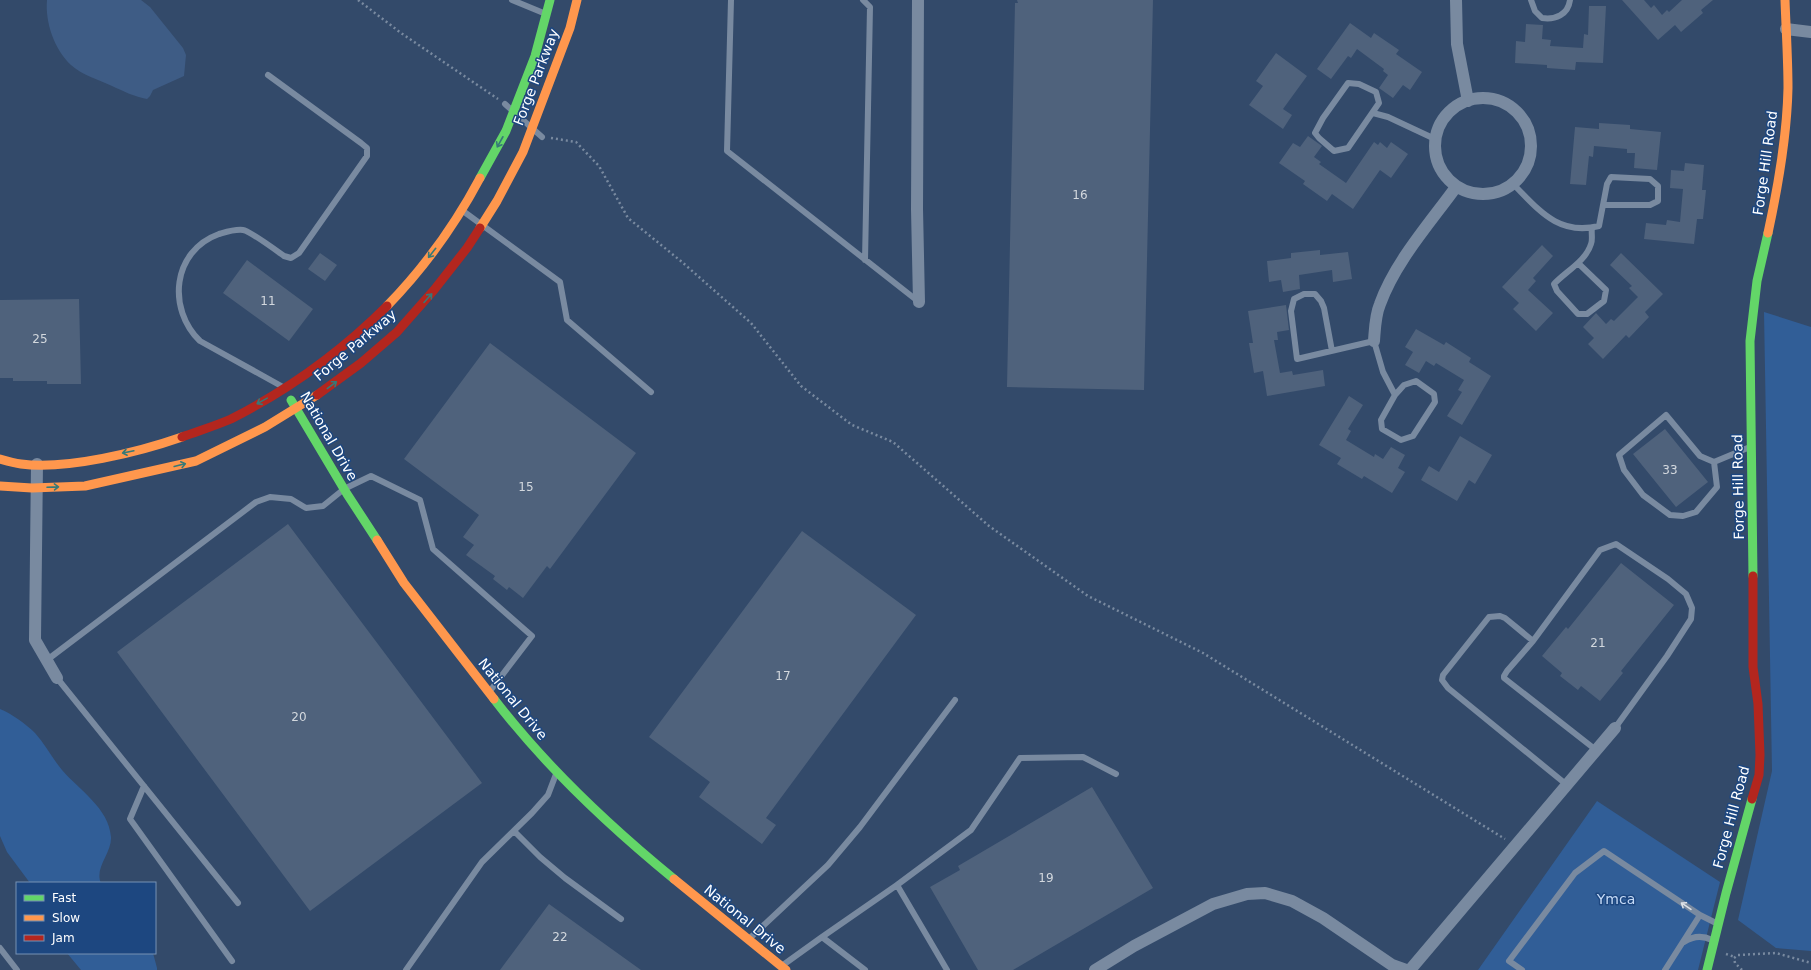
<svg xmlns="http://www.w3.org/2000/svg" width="1811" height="970" font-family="'DejaVu Sans',sans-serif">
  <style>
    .green { fill: #315e97 }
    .water { fill: #3e5c85 }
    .building { fill: #4f627c }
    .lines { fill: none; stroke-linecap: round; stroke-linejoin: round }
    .path { stroke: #798aa0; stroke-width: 2.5; stroke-dasharray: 2 3; stroke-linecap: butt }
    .lane { stroke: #798aa0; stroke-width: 6 }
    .street { stroke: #798aa0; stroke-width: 12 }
    .fast { stroke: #63d668; stroke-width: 9 }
    .slow { stroke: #ff974d; stroke-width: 9 }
    .jam { stroke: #b3261e; stroke-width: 9 }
    .oneway { stroke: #367978 }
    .oneway2 { stroke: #dee2e7 }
    .labels { text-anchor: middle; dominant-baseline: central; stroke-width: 3; stroke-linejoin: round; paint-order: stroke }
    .number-label { font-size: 12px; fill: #d3d8de }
    .street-label { font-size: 14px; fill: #fff; stroke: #1d4780 }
    .park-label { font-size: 14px; fill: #c6dbf7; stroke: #1d4780 }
  </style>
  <rect width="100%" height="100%" fill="#334a6a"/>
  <path class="green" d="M1764,312L1811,327V951L1776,948L1738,920L1772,771Z
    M0,709C12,714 26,724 35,733C45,744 52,758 62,770C79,790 109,808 111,837C112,853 94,868 101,883H30L7,852L0,836Z
    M1597,801L1720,882L1698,970H1478Z
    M67,953H153L157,968V970H81Z"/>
  <path class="water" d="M47,0H141L150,7L183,48L186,55L184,76L153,90L150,96L147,99C135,97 123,91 112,86C99,80 82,75 71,65C54,49 45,22 47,0Z"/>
  <path class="building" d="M1017,0H1153L1144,390L1007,387L1015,3H1018Z
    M1622,0H1644L1651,8L1654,5L1662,15L1667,10L1669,12L1682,0H1713L1701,10L1703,13L1681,32L1675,25L1658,40Z
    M1589,6H1606L1603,63L1576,62L1575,70L1547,68V65L1515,63L1516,41L1525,42L1526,24L1543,25L1542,39L1551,40L1550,46L1583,48L1584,34L1588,35Z
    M1350,23L1371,38L1374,33L1399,50L1396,54L1422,72L1410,90L1403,85L1393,98L1379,88L1388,75L1383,71L1384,69L1357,49L1351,58L1348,56L1331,79L1317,69Z
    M1276,53L1307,76L1283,109L1292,115L1283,129L1249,105L1263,86L1256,81Z
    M1599,123L1630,125V129L1661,132L1657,170L1634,168L1635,153H1627V149L1594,146L1593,157L1589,156L1586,185L1570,184L1575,127L1599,129Z
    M1308,136L1322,146L1314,157L1321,162L1319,164L1346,183L1374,142L1378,145L1380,142L1387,148L1391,142L1408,154L1391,178L1380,170L1353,209L1332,194L1327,201L1303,184L1305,181L1279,163L1293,143L1300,147Z
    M1685,163L1704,165L1702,190H1706L1703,219H1697L1694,244L1644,239L1646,223L1666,225L1667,220L1680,222L1683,189L1670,188L1671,170L1684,171Z
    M1542,245L1553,256L1533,278L1536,281L1528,290L1553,313L1536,331L1513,309L1519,303L1502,287Z
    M1320,250V255L1348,252L1352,279L1333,282L1332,270L1299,275L1300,289L1283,292L1281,280L1269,282L1267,261L1291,258V253Z
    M320,253L337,265L325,281L308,269Z
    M1621,253L1663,294L1645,312L1649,317L1629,338L1626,335L1603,359L1588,344L1594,338L1583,327L1596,313L1606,324L1611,319L1614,321L1638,297L1629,288L1632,286L1610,265Z
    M247,260L313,309L289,341L223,293Z
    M79,299L81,384H47V381H13V378H0V300Z
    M1286,305L1289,330L1277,332L1278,340H1274L1280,373L1292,371L1293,375L1323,370L1325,386L1267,396L1263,371L1254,373L1249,343H1253L1248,311Z
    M1416,329L1444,345L1446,342L1471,358L1469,362L1491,376L1462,425L1447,416L1462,392L1458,390L1464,380L1436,363L1434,366L1426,361L1419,373L1405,365L1413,352L1405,347Z
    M490,343L636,453L550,569L547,566L523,598L509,587L507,590L493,579L495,576L466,555L474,545L463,537L479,515L404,459Z
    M1349,396L1363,405L1348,429L1351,431L1346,440L1374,457L1375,454L1383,459L1391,447L1405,455L1398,468L1405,472L1392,493L1364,476L1362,479L1337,464L1341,458L1319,445Z
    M1665,429L1708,482L1676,507L1633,454Z
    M1460,436L1492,455L1475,484L1469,480L1457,501L1421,480L1429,466L1439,472Z
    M288,524L482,783L310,911L117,652Z
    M802,531L916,615L766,818L776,825L762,844L699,797L710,782L649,737Z
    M1621,563L1674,605L1621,671L1623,673L1600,701L1581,686L1578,690L1560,676L1562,673L1542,656L1566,627L1568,629Z
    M1092,787L1153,888L1013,970H978L930,887L960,870L958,866Z
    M549,904L641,970H500Z"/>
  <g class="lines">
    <path class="path" d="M358,0L401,33L498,99
      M551,138L576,142L599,166L628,218L682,262L751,323L801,386L852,425L893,442L989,526L1088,596L1203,653L1505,839
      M1726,954L1735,957
      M1742,970L1735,963L1734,958L1738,955L1776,953L1811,963"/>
    <path class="lane" d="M512,0L546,14
      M731,0L727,151L919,302
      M863,0L870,7L865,260
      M1531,0L1535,11L1542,18C1555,20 1568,15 1570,0
      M268,75L361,143L367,148V156L299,253L291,258L284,256C277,251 250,231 243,230C235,229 226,232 219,234C172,251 167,309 200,341L283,387
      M1348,83L1359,84L1376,92L1379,103L1348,148L1334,151L1319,138L1315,133L1323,118Z
      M505,104L542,137
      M1373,113L1388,117L1435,139
      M1513,184C1539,210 1558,236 1599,226L1607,184L1611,177L1650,179L1658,186V201L1650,205H1603
      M463,211L560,282L567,320L651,392
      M1578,263L1606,290L1604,301L1587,314H1578L1557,291L1554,284C1565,272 1586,261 1591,244C1593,240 1591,233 1592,228
      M1332,351L1324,308L1321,301L1315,294H1304L1294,299L1291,311L1297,359L1374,341L1383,372L1395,395
      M1416,381L1434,394L1435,402L1413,436L1401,440L1382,429L1381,420L1395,395L1404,385Z
      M1714,462L1717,487L1696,512L1683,516L1670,515L1643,495L1624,470L1619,455L1666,415L1700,456L1714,462L1750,447
      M1533,641L1507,671L1504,676V678L1596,750
      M47,660L256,502L270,497L291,499L306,508L323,506L344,489L371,476L420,500L433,549L532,636L490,691
      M57,678L238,903
      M1567,785L1448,688L1442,680L1443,675L1489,617L1500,616L1505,618L1533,641L1600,550L1616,544L1668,579L1686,594L1692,608L1691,619L1667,656L1615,728
      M144,786L130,819L232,961
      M514,831L540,857L565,878L621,919
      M1700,915L1718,924
      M822,937L897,885
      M750,938L828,865L860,827L955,700
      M1684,942C1693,936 1702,935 1712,940
      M0,948L17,970
      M783,965L822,937L865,970
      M406,970L482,862L532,813L548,795L556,774
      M947,970L897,885L971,830L1020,758L1083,757L1116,774
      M1522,970L1509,961L1575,873L1604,851L1700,915L1665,970"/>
    <path class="street" d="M918,0L917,209L919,302
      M1456,0L1457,44L1468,101
      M1786,29L1811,32
      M1435 146a48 48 0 1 1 96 0a48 48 0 1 1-96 0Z
      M1374,341C1375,328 1375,316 1380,304C1395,262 1430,223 1456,187
      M37,464L35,640L57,678
      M1095,970L1134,946L1213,904L1247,894L1265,893L1292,901L1323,918L1392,965L1406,970
      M1410,970L1615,728"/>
    <path class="fast" d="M480,178L506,131L535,56L550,0
      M291,400L347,494L377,540
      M1753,576L1750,341L1757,281L1768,233
      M494,699C546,767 608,825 674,879
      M1707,970L1726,893L1752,799"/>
    <path class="slow" d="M480,228L497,201L523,152L570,28L577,0
      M1768,233C1778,187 1787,136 1788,88C1788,59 1786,29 1785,0
      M387,306C424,268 455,225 480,178
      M0,459C7,461 14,463 21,464C67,470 139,452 182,437
      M0,486L32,488L85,486L196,461L265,427L317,395
      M377,540L404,583L494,699
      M674,879L786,970"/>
    <path class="jam" d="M317,395L361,363L397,332L434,290L467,248L480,228
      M182,437C198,431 215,426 231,419C288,390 342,351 387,306
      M1752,799L1759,775L1760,755L1758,704L1753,667V576"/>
  </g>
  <defs><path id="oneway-shaft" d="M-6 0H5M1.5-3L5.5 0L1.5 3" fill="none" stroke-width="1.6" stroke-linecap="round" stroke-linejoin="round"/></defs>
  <g class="oneway">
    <use href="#oneway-shaft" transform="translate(500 142) rotate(119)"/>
    <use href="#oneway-shaft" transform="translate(432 253) rotate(128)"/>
    <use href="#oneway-shaft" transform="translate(428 298) rotate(-48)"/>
    <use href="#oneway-shaft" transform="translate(332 385) rotate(-37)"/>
    <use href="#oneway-shaft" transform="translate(262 401) rotate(151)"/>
    <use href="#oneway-shaft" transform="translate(128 452) rotate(168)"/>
    <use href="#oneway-shaft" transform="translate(180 465) rotate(-14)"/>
    <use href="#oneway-shaft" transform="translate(53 487) rotate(-2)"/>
  </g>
  <use class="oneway2" href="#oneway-shaft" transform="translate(1686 906) rotate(-146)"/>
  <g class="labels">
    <g class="number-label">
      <text x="1080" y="195">16</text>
      <text x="268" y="301">11</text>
      <text x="40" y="339">25</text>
      <text x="1670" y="470">33</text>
      <text x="526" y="487">15</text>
      <text x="1598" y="643">21</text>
      <text x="783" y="676">17</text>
      <text x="299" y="717">20</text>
      <text x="1046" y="878">19</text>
      <text x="560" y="937">22</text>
    </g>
    <g class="street-label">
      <text transform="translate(536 77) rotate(-69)">Forge Parkway</text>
      <text transform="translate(1765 163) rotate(-82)">Forge Hill Road</text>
      <text transform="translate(355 345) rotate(-40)">Forge Parkway</text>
      <text transform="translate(329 436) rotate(60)">National Drive</text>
      <text transform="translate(1738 487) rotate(-91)">Forge Hill Road</text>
      <text transform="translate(513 699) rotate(51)">National Drive</text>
      <text transform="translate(1731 817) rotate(-75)">Forge Hill Road</text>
      <text transform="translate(745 919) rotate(39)">National Drive</text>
    </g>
    <g class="park-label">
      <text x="1616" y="899">Ymca</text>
    </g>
  </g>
  <rect x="16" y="882" width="140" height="72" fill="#1d4780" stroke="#7791b3"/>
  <rect x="24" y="895" width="20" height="6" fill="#63d668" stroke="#7791b3"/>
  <text x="52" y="902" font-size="12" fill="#ffffff">Fast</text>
  <rect x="24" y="915" width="20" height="6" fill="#ff974d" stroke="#7791b3"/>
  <text x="52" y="922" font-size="12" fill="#ffffff">Slow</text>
  <rect x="24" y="935" width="20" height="6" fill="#b3261e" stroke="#7791b3"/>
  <text x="52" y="942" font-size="12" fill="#ffffff">Jam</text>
</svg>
